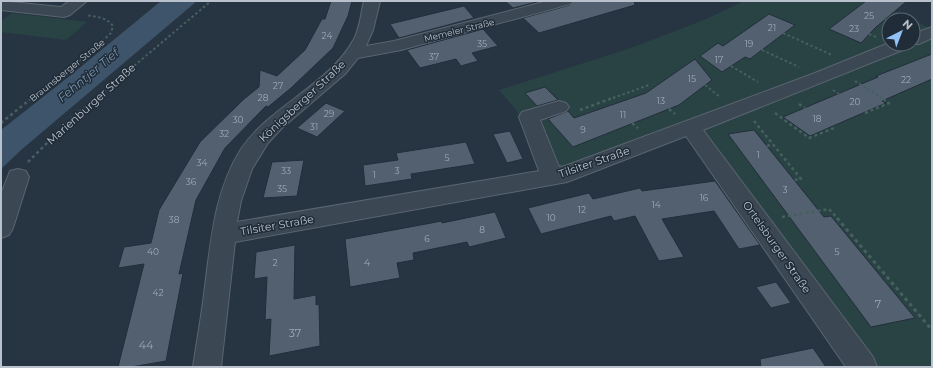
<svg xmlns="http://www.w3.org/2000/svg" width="933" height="368" font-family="Montserrat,sans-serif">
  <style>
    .green { fill: #294344; fill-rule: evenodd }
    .water { fill: #3d546b }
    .building { fill: #526070; stroke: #222e3a }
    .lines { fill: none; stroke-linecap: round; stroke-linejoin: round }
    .minor-casing { stroke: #5a6570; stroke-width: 2 }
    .path-far2 { stroke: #475f60; stroke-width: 2; stroke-dasharray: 2.5 2.5; stroke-linecap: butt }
    .path-far1 { stroke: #475f60; stroke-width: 2.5; stroke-dasharray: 3 3; stroke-linecap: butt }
    .path { stroke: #475f60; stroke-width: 3; stroke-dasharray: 3.5 3.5; stroke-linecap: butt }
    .minor { fill: #3b4752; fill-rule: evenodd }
    .labels { text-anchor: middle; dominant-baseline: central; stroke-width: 3; stroke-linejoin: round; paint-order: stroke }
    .number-label { font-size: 9px; fill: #9faab5 }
    .far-street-label { font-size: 9px; fill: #b9c2cc; stroke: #202c38 }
    .street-label { font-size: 11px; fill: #b9c2cc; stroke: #202c38 }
    .near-number-label { font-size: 11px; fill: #9faab5 }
    .water-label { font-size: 12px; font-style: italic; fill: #7994af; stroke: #202c38 }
  </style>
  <rect width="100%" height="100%" fill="#273543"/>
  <path class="green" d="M744,1H876L932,29V367H863L690,127L567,174L539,166L516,110L499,90L628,49L704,20ZM889,20H913V44H889Z
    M12,13L87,22L66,40L1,32V21Z"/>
  <path class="water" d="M161,1H197L21,150L1,169V130L71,75Z"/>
  <path class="building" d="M331,1H352L348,16L333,48L291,88L268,107L266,106L225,148L196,200L179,274L183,273L166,361L131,367H118L144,264L118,268L124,247L151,243L159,210L200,142L244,99L259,87L260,70L277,76L305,50L322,19H325Z
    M505,1H541L513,8Z
    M574,1H634L635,5L539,33L523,18L570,5Z
    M866,1H907L876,27L861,43L829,29Z
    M464,6L474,18L399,38L390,24Z
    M769,14L795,25L750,59L745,57L722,72L700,56L718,43L723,46Z
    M483,29L498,46L472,53L478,61L461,66L456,59L420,68L407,50Z
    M932,54V79L882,101L886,103L810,136L783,117L878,77L876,76Z
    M695,59L712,80L679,105L573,147L548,119L568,111L574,118L646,93Z
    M545,87L558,100L537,106L525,93Z
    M326,103L345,111L317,137L297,128Z
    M754,130L824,217L831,216L915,318L871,327L728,134Z
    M510,131L523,159L507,163L493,134Z
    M466,142L475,164L411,174L412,179L365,186L363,165L398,160L396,153Z
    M304,160L297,196L263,198L272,162Z
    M715,181L760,245L739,249L714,211L662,219L684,257L659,261L635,216L614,221L611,216L541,234L528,208L589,193L593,199L640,188L642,191Z
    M495,212L506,238L469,247L467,242L413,253L414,260L397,263L400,278L350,287L345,239L442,221V223Z
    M295,245L294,299L316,295V305L319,304L320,346L269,356L271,319L265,320L267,277L254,279L256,252Z
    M776,282L791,303L771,308L756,287Z
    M813,348L826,367H761L760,359Z"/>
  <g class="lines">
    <g class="minor-casing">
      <path id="minor" d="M1,1L61,7L69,1H87L70,15L64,17L1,10Z
        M364,1H380L373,30L366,46L394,41L547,1H573L570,4L401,50L358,58L345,74L282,128L268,143L252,169L241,201L237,222L539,171L519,117L522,112L559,101L566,103L569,107L566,111L540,120L559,167L565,166L815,73L889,43L913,44V34L932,27V38L919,44H910L908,48L703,130L873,357L877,367H846L686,136L567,182L235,242L221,367H193C197,340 202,313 205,286C211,239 215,190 241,149C271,105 329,85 354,39C360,28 361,13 364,1Z
        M18,169L26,171L29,177L13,228L9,235L1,238V194L10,171Z"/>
    </g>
    <path class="path-far2" d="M885,20L889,21
      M783,33L832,55
      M869,34L876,37
      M762,50L799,67
      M731,66L758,82
      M855,81L882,98
      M705,85L720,97
      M833,90L839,94
      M32,98L89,53L111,33L113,26C107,17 96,17 86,15
      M96,98L211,1
      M613,98L649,85"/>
    <path class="path-far1" d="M799,104L805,108
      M669,109L675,114
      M580,110L615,97
      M775,113L809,138L834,128
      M865,113L889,103L880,97
      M754,121L801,179L794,180
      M1,123L33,97
      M632,123L638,128
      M767,146L773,144
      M28,162L72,118L97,97
      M782,217L829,209L838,219"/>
    <path class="path" d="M837,218L932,330"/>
    <use href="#minor" class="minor"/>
  </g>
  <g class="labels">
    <g class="number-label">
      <text x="869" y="15">25</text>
      <text x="772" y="27">21</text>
      <text x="854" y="28">23</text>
      <text x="327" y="35">24</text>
      <text x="482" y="43">35</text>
      <text x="749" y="43">19</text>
      <text x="434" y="56">37</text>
      <text x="719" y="59">17</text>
      <text x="692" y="78">15</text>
      <text x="906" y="79">22</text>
      <text x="278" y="85">27</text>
      <text x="263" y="97">28</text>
      <text x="661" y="100">13</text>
      <text x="855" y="101">20</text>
      <text x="329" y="113">29</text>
      <text x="623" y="114">11</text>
      <text x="817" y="118">18</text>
      <text x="238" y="119">30</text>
      <text x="314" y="126">31</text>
      <text x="583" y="129">9</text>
      <text x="224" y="133">32</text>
      <text x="758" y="154">1</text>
      <text x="447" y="157">5</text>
      <text x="202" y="162">34</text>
      <text x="286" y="170">33</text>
      <text x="397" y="170">3</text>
      <text x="374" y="174">1</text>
      <text x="191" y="181">36</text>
      <text x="282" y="188">35</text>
      <text x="785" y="189">3</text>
      <text x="704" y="197">16</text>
      <text x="656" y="204">14</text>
      <text x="582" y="209">12</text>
      <text x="551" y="217">10</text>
      <text x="174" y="219">38</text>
      <text x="482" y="229">8</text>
      <text x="427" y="238">6</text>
      <text x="153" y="251">40</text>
      <text x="837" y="251">5</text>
      <text x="275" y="262">2</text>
      <text x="367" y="262">4</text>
      <text x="158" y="292">42</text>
    </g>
    <g class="far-street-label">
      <text transform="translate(459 30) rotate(-14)">Memeler Straße</text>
      <text transform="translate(67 70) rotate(-39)">Braunsberger Straße</text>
    </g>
    <g class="street-label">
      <text transform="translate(302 101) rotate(-43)">Königsberger Straße</text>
      <text transform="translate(91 104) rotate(-42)">Marienburger Straße</text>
      <text transform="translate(594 162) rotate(-19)">Tilsiter Straße</text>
      <text transform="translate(277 225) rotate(-10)">Tilsiter Straße</text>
      <text transform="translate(777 247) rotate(55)">Ortelsburger Straße</text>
    </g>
    <g class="near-number-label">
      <text x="878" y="304">7</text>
      <text x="295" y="333">37</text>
      <text x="146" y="345">44</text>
    </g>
    <g class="water-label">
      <text transform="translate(88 75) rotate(-40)">Fehntjer Tief</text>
    </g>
  </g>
  <rect width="933" height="368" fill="none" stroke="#b9c2cc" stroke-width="4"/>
  <g transform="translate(901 32) rotate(42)"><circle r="19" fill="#202c38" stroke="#5d6873"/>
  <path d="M0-3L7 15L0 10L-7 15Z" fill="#92c1f8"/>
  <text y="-6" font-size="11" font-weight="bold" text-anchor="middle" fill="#b9c2cc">N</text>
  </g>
</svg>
